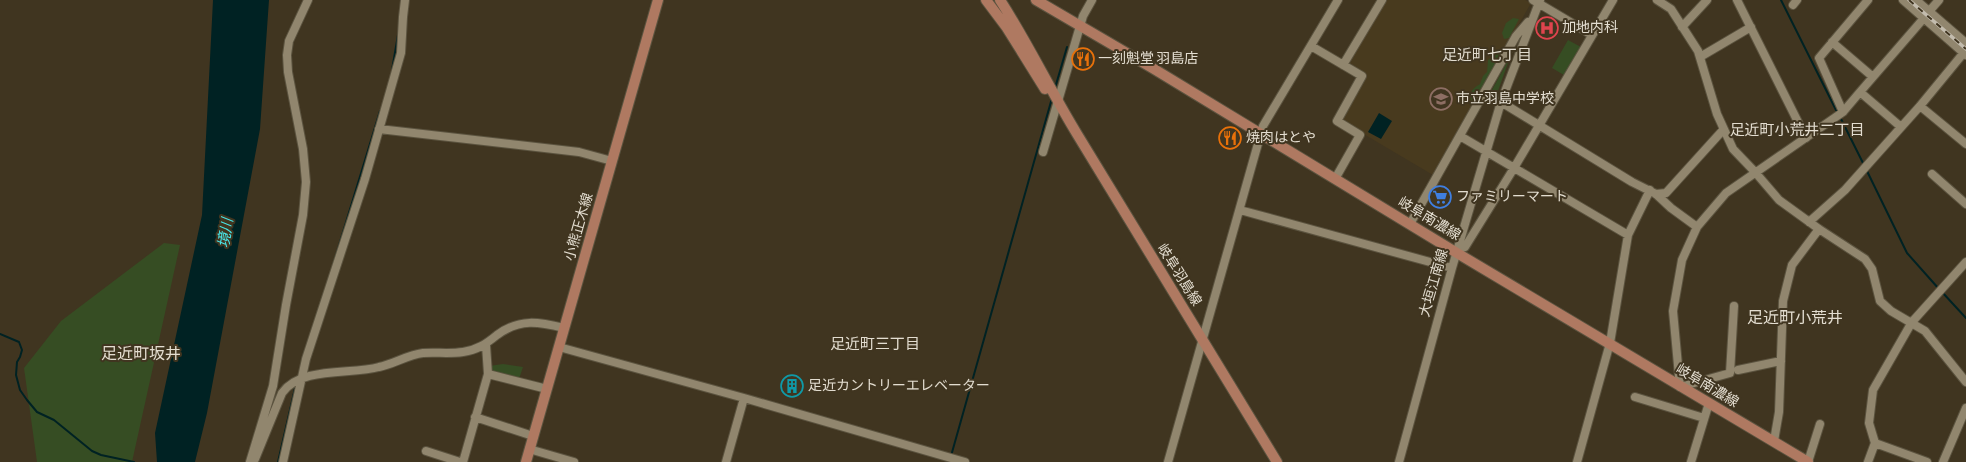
<svg xmlns="http://www.w3.org/2000/svg" width="1966" height="462" font-family="'Alegreya Sans','Noto Sans JP',sans-serif">
  <style>
    .built { fill: #483a1e }
    .green { fill: #364d23 }
    .water { fill: #002223 }
    .lines { fill: none; stroke-linecap: round; stroke-linejoin: round }
    .stream { stroke: #002223; stroke-width: 2 }
    .minor-casing { stroke: #5b533f; stroke-width: 10 }
    .major-casing { stroke: #5b533f; stroke-width: 12 }
    .minor { stroke: #91866e; stroke-width: 8 }
    .major { stroke: #af7961; stroke-width: 10 }
    .rail-casing { stroke: #c3bcae; stroke-width: 3.5 }
    .rail { stroke: #403520; stroke-width: 2; stroke-dasharray: 6; stroke-linecap: butt }
    .labels { text-anchor: middle; dominant-baseline: central; stroke-width: 4; stroke-linejoin: round; paint-order: stroke }
    .poi-label { font-size: 14px; fill: #e3ddd0; stroke: #403520; text-anchor: start }
    .street-label { font-size: 14px; fill: #e3ddd0; stroke: #403520 }
    .neighbourhood-label { font-size: 15px; fill: #e3ddd0; stroke: #403520 }
    .water-label { font-size: 15px; font-style: italic; fill: #48e9ec; stroke: #403520 }
    .quarter-label { font-size: 16px; fill: #e3ddd0; stroke: #403520 }
  </style>
  <rect width="100%" height="100%" fill="#403520"/>
  <path class="built" d="M1385,0H1525L1531,3L1433,175L1340,120L1366,74L1348,63Z"/>
  <path class="green" d="M1513,18L1519,19L1509,38L1504,39L1502,33L1506,23Z
    M1568,40L1581,47L1564,75L1552,68Z
    M1501,51L1496,67L1489,74L1486,83L1480,89V96L1475,102L1471,101C1470,91 1472,89 1480,84L1483,76L1487,72L1488,60Z
    M1510,57L1498,91L1492,90Z
    M164,243L180,245L132,462H37L24,368L61,321Z
    M503,364L523,367L518,382L490,374L489,366Z"/>
  <path class="water" d="M213,0H269L260,129L207,413L195,462H157L155,433L202,215Z
    M1379,113L1392,121L1381,139L1368,132Z"/>
  <g class="lines">
    <path class="stream" d="M1781,0L1838,114
      M392,70L398,35
      M1055,88L1067,47
      M1840,117L1864,165
      M1866,169L1907,253L1939,289
      M333,265L380,111
      M1942,292L1966,318
      M0,334L19,342L22,350L20,357L17,362L16,375L20,390L27,400L37,412L54,420L92,451L101,455L134,462
      M951,456L1052,98
      M278,462L296,384"/>
    <g class="minor-casing">
      <path id="minor" d="M1533,0L1592,35
        M1657,0L1671,9L1698,51L1717,114L1733,149L1755,172L1779,200L1819,229L1865,259L1872,269L1880,301L1891,311L1925,331L1966,382
        M1737,0L1806,138
        M1903,0L1966,55
        M1916,0L1966,43
        M1793,5L1797,0
        M1932,8L1939,0
        M1682,27L1707,0
        M1832,42L1873,77
        M1311,46L1362,76L1337,121L1360,135L1335,179
        M1700,57L1751,27
        M1343,65L1382,0
        M1501,102L1632,182L1656,194L1671,208L1697,227
        M1920,106L1966,144
        M1843,112L1819,58L1868,0
        M1901,127L1860,92L1924,18
        M379,129L579,152L612,161
        M1460,136L1628,235
        M1043,152L1083,16L1092,0
        M1932,174L1966,204
        M1656,194L1666,193L1723,130
        M1240,210L1452,268
        M1809,222L1845,190L1920,106L1966,50
        M1410,224L1516,36L1528,22
        M1457,249L1465,247L1514,168L1613,0
        M1734,306L1730,373L1680,387L1673,311L1682,260L1697,227L1726,193L1843,112L1860,92
        M559,347L744,398L965,462
        M1738,370L1781,361
        M488,374L547,389
        M1635,397L1704,418
        M475,417L533,436
        M1774,441L1779,412L1783,301L1792,265L1819,229
        M1875,443L1927,462
        M529,449L574,462
        M426,451L460,462
        M250,462L273,386L286,305L303,215L306,182L303,149L288,72L287,55L289,41L308,0
        M252,462L255,459L282,393C301,366 351,375 379,367C394,364 407,355 423,353C436,352 449,354 463,352C477,350 486,344 497,335C520,318 539,322 564,328
        M283,462L306,359L365,179L401,53L403,17L405,0
        M463,462L488,374L486,345
        M726,462L744,398
        M1168,462L1263,126L1338,0
        M1399,462L1452,268L1501,102L1540,0
        M1577,462L1610,343L1628,235L1650,190
        M1691,462L1709,403
        M1808,462L1820,424
        M1868,462L1875,443L1869,423L1873,390L1912,322L1966,262
        M1943,462L1966,408"/>
    </g>
    <g class="major-casing">
      <path id="major" d="M986,0L1007,28L1045,89
        M1000,0C1028,43 1050,90 1077,134C1143,244 1210,353 1277,462
        M1036,0L1154,69L1457,253L1808,462
        M526,462L658,0"/>
    </g>
    <use href="#minor" class="minor"/>
    <use href="#major" class="major"/>
    <g class="rail-casing">
      <path id="rail" d="M1909,0L1966,49"/>
    </g>
    <use href="#rail" class="rail"/>
  </g>
  <defs>
    <g id="hospital-ring" transform="scale(1.15)"><circle r="9.5" fill="#403520" stroke="#e0444e" stroke-width="1.5"/><path d="M-5-5h3v3.5h4V-5h3V5h-3V1.5h-4V5h-3Z" fill="#e0444e"/></g>
    <g id="restaurant-ring" transform="scale(1.15)"><circle r="9.5" fill="#403520" stroke="#e8710a" stroke-width="1.5"/><path d="M-5-6h1v4h1v-4h1v4h1v-4h1v5L-1.5 .5V6h-2V.5L-5-1ZM5-6V6H3V1.5H1.5Q1.5-4 5-6Z" fill="#e8710a"/></g>
    <g id="school-ring" transform="scale(1.15)"><circle r="9.5" fill="#403520" stroke="#8d6e63" stroke-width="1.5"/><path d="M0-5L7-2L0 1L-7-2ZM-4 1L0 2.5L4 1V4Q0 6-4 4Z" fill="#8d6e63"/></g>
    <g id="supermarket-ring" transform="scale(1.15)"><circle r="9.5" fill="#403520" stroke="#3f7fe0" stroke-width="1.5"/><path d="M-6-5.5h2.5l.6 2H6L4.5 2H-2.5L-4.4-4H-6ZM-1.5 3.2a1.3 1.3 0 1 0 .1 0ZM3 3.2a1.3 1.3 0 1 0 .1 0Z" fill="#3f7fe0"/></g>
    <g id="building-ring" transform="scale(1.15)"><circle r="9.5" fill="#403520" stroke="#0f9aa8" stroke-width="1.5"/><path d="M-4-6H4V6H1V3H-1V6H-4ZM-2.5-4.3h1.7v1.8h-1.7ZM.8-4.3h1.7v1.8H.8ZM-2.5-1h1.7V.8h-1.7ZM.8-1h1.7V.8H.8Z" fill="#0f9aa8"/></g>
  </defs>
  <g fill-rule="evenodd">
    <use href="#hospital-ring" x="1547" y="28"/>
    <use href="#restaurant-ring" x="1083" y="59"/>
    <use href="#school-ring" x="1441" y="99"/>
    <use href="#restaurant-ring" x="1230" y="138"/>
    <use href="#supermarket-ring" x="1440" y="197"/>
    <use href="#building-ring" x="792" y="386"/>
  </g>
  <g class="labels">
    <g class="poi-label">
      <text x="1562" y="28">加地内科</text>
      <text x="1098" y="59">一刻魁堂 羽島店</text>
      <text x="1456" y="99">市立羽島中学校</text>
      <text x="1246" y="138">焼肉はとや</text>
      <text x="1456" y="197">ファミリーマート</text>
      <text x="808" y="386">足近カントリーエレベーター</text>
    </g>
    <g class="street-label">
      <text transform="translate(1429 219) rotate(31)">岐阜南濃線</text>
      <text transform="translate(579 227) rotate(-74)">小熊正木線</text>
      <text transform="translate(1179 275) rotate(58)">岐阜羽島線</text>
      <text transform="translate(1434 283) rotate(-74)">大垣江南線</text>
      <text transform="translate(1707 386) rotate(31)">岐阜南濃線</text>
    </g>
    <g class="neighbourhood-label">
      <text x="1487" y="55">足近町七丁目</text>
      <text x="1797" y="130">足近町小荒井二丁目</text>
      <text x="875" y="344">足近町三丁目</text>
    </g>
    <g class="water-label">
      <text transform="translate(226 233) rotate(-82)">境川</text>
    </g>
    <g class="quarter-label">
      <text x="1795" y="318">足近町小荒井</text>
      <text x="141" y="354">足近町坂井</text>
    </g>
  </g>
</svg>
